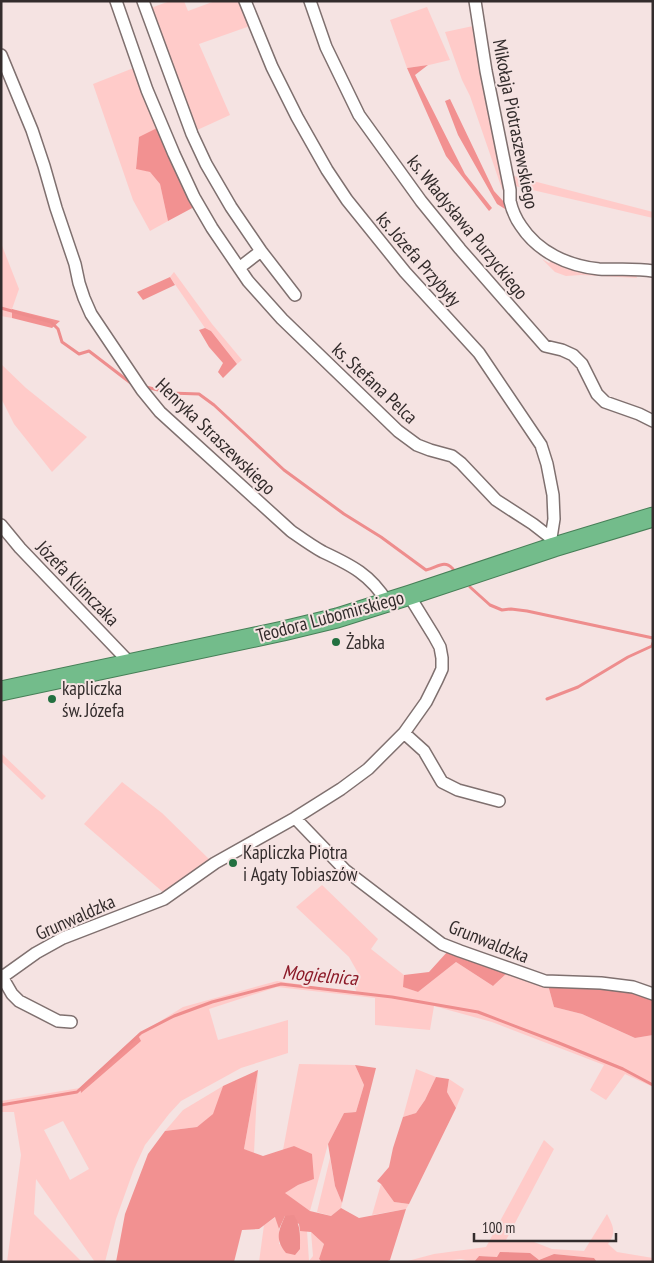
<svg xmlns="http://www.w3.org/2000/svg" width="654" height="1263" font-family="'PT Sans Narrow',sans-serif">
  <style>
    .green { fill: #ffcbc9; fill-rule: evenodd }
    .forest { fill: #f29191 }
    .water { fill: #ee8d8d }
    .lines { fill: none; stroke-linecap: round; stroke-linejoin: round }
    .stream { stroke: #ee8d8d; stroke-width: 3 }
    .minor-casing { stroke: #7f706f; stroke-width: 14 }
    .trunk-casing { stroke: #467f57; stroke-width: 21 }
    .minor { stroke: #fff; stroke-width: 11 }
    .trunk { stroke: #73bc8b; stroke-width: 19 }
    .poi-dot { fill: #237040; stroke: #f5e3e2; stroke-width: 2 }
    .labels { text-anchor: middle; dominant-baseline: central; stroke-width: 4; stroke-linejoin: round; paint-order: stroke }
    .street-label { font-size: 19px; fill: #332c2c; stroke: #f5e3e2 }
    .poi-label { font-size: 19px; fill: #332c2c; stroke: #f5e3e2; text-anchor: start }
    .water-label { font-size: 20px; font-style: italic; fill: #8c1a28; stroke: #f5e3e2 }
  </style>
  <rect width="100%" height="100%" fill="#f5e3e2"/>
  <path class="green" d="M170,1H184L188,11L215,1H240L250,26L199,44L230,115L195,131L148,9Z
    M427,7L450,60L429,65L407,68L390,20Z
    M473,26L507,194L502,189L470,96L462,80L445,32Z
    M136,67L159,127L139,138L136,168L150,172L160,184L168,221L150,231L133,200L93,84Z
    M510,175L653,212V218L511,185Z
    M1,243L19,289L12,309V318L1,316Z
    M542,259L549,263L553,259L635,272L637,278L581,275L566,276L555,272Z
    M174,272L212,324L242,360L237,364L211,331L205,328L170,277Z
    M1,364L26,388L87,437L52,472L14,424L1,398Z
    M1,753L46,796L42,800L1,761Z
    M122,782L162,813L210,860L164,893L84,824Z
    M322,885L378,939L371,949L404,975V987L418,992L456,962L493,986L507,973L548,985L554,1007L582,1014L635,1038L653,1035V1087L625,1074L606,1100L590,1090L604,1065L492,1022L434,1006L430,1030L375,1025V998L277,987L209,1009L218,1040L288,1020V1053L241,1068L181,1101L169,1114L145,1145L134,1169L116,1219L105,1262H95L36,1179L34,1214L82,1262H7L21,1155L14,1112H1V1101L80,1088L81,1093L140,1041L138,1035L183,1007L277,981L357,993L351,977L358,973L349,957L296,907ZM63,1121L89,1169L70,1180L44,1130Z
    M299,1064L355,1065L364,1085L356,1112L344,1113L328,1144L310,1211L284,1193L298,1185L314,1179L294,1146L283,1150Z
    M416,1069L436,1077L425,1100L416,1113L403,1117Z
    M258,1070L254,1153L244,1149Z
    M449,1079L464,1089L456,1108L447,1092Z
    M223,1086L214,1114L197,1127L165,1131L183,1110Z
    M544,1140L554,1149L505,1242L529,1240L552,1249L584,1251L607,1214C613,1226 617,1232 608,1244L617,1252L653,1258V1262H597L594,1258L554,1254L539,1260L479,1256L474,1262L461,1259L433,1262H404L434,1254L486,1247Z
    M330,1158L335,1186L342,1203L341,1208L331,1216L317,1212Z
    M381,1184L394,1202L409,1204L406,1209L372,1215Z
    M276,1217L279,1229V1244L300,1249V1231H307L309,1261L313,1256L311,1232L324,1244L319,1259L322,1262H259L264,1225Z"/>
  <path class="forest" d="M428,65L415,75L465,174L492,208L489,211L446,156L407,68Z
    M450,99L494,191L504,202L505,209L497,204L458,135L445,101Z
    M159,127L196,206L168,221L160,184L150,172L136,169L139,137Z
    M170,277L175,285L143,300L137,292Z
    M12,309L60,321L52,328L12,318Z
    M205,328L211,331L237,364L223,378L218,372L223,363L209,347L199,330Z
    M448,951L507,973L493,986L456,962L418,992L403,987L404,975L429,972Z
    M548,985L610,987L653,998V1035L635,1038L582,1014L554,1007Z
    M138,1035L141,1041L81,1093L80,1088Z
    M355,1065L376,1068L342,1203L335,1186L328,1144L344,1113L356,1112L364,1085Z
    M258,1070L244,1149L263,1156L294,1146L312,1154L314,1179L298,1185L285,1193L310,1211L331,1216L341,1208L359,1218L406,1209L390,1260L385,1262H322L319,1259L324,1244L311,1232L300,1231L299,1224L285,1216L279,1229L275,1217L259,1229L242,1230L234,1262H116L125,1214L148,1154L165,1131L197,1127L213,1114L223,1086Z
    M436,1077L449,1079L447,1092L456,1108L409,1204L394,1202L381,1184L377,1181L389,1167L393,1148L403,1117L416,1113L425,1100Z"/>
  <path class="water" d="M294,1215C301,1227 300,1235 300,1249L295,1255L286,1253C275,1239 278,1232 285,1216Z
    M500,1252L530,1253L539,1260L554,1254L594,1258L597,1262H474L479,1256L497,1257Z"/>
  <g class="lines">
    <path class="stream" d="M1,308L51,322L58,329L62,342L79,354L89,351L132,384
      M146,387L170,393L199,394L214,405L284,470L344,514L381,537L426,570C437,568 444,559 453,569
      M470,587L490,605L502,610L511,609L527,611L653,638
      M547,699L578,687L628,657L652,646L653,643
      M1,1105L77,1092L141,1033L174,1016L212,1002L281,984L392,997L478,1012L559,1043L623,1069L653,1085"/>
    <g class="minor-casing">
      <path id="minor" d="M116,1L147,90L174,154L194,197L212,228L248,281L282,319L398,431L417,445L430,450L452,456L461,463L496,500L533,524L551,538
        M143,1L192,134L206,164L231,207L261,251L295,295
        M245,1L272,67L297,117L327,170L347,200L405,272L479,353L541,445L547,464L553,495L554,519L551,538
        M310,1L326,47L359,115L421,201L460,249L545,346L562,350L573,355L582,364L597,394L605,402L639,414L653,421
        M475,1L486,71L510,190C510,194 510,198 510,201C512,210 516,219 521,226C538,252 568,266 599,269C617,270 635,268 653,271
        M1,55L32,130L44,166L56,208L75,264L79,283L84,298L91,314L142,390L160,412L291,531C301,538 312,546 323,552C351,565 371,575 387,602
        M239,268L261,251
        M1,525L20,548L131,664
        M404,733L424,751L442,782L458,790L499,801
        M295,818L345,870L442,944L460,951L545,981L601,983L633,987L653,994
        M1,975L12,994L19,1001L58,1021L71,1022
        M1,978L36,953L63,938L164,899L215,863L295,818L341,789L368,769L404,733L426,702L437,680L442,669V658L440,647L434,636L413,602L410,595"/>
    </g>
    <g class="trunk-casing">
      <path id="trunk" d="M1,691L283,631L337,618L410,595L554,547L653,517"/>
    </g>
    <use href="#minor" class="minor"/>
    <use href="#trunk" class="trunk"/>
  </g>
  <g class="poi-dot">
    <circle cx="336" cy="642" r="5"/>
    <circle cx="52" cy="699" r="5"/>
    <circle cx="233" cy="863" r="5"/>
  </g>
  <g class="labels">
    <g class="street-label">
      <text transform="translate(516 124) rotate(79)">Mikołaja Piotraszewskiego</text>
      <text transform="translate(468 227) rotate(51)">ks. Władysława Purzyckiego</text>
      <text transform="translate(419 259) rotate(49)">ks. Józefa Przybyły</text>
      <text transform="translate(375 383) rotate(43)">ks. Stefana Pelca</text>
      <text transform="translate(216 436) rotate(44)">Henryka Straszewskiego</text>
      <text transform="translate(78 583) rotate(46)">Józefa Klimczaka</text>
      <text transform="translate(330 616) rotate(-15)">Teodora Lubomirskiego</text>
      <text transform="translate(75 917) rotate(-24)">Grunwaldzka</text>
      <text transform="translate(489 941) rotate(22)">Grunwaldzka</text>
    </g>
    <g class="poi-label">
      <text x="346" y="642">Żabka</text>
      <text x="62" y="688">kapliczka<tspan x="62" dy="22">św. Józefa</tspan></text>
      <text x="243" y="852">Kapliczka Piotra<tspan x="243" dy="22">i Agaty Tobiaszów</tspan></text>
    </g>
    <g class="water-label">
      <text transform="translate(320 975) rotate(5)">Mogielnica</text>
    </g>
  </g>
  <rect width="654" height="1263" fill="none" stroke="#332c2c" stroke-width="5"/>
  <path d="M474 1233v8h142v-8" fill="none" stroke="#332c2c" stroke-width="2.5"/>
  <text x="482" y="1233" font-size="15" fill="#332c2c" stroke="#f5e3e2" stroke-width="4" paint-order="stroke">100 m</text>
</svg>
